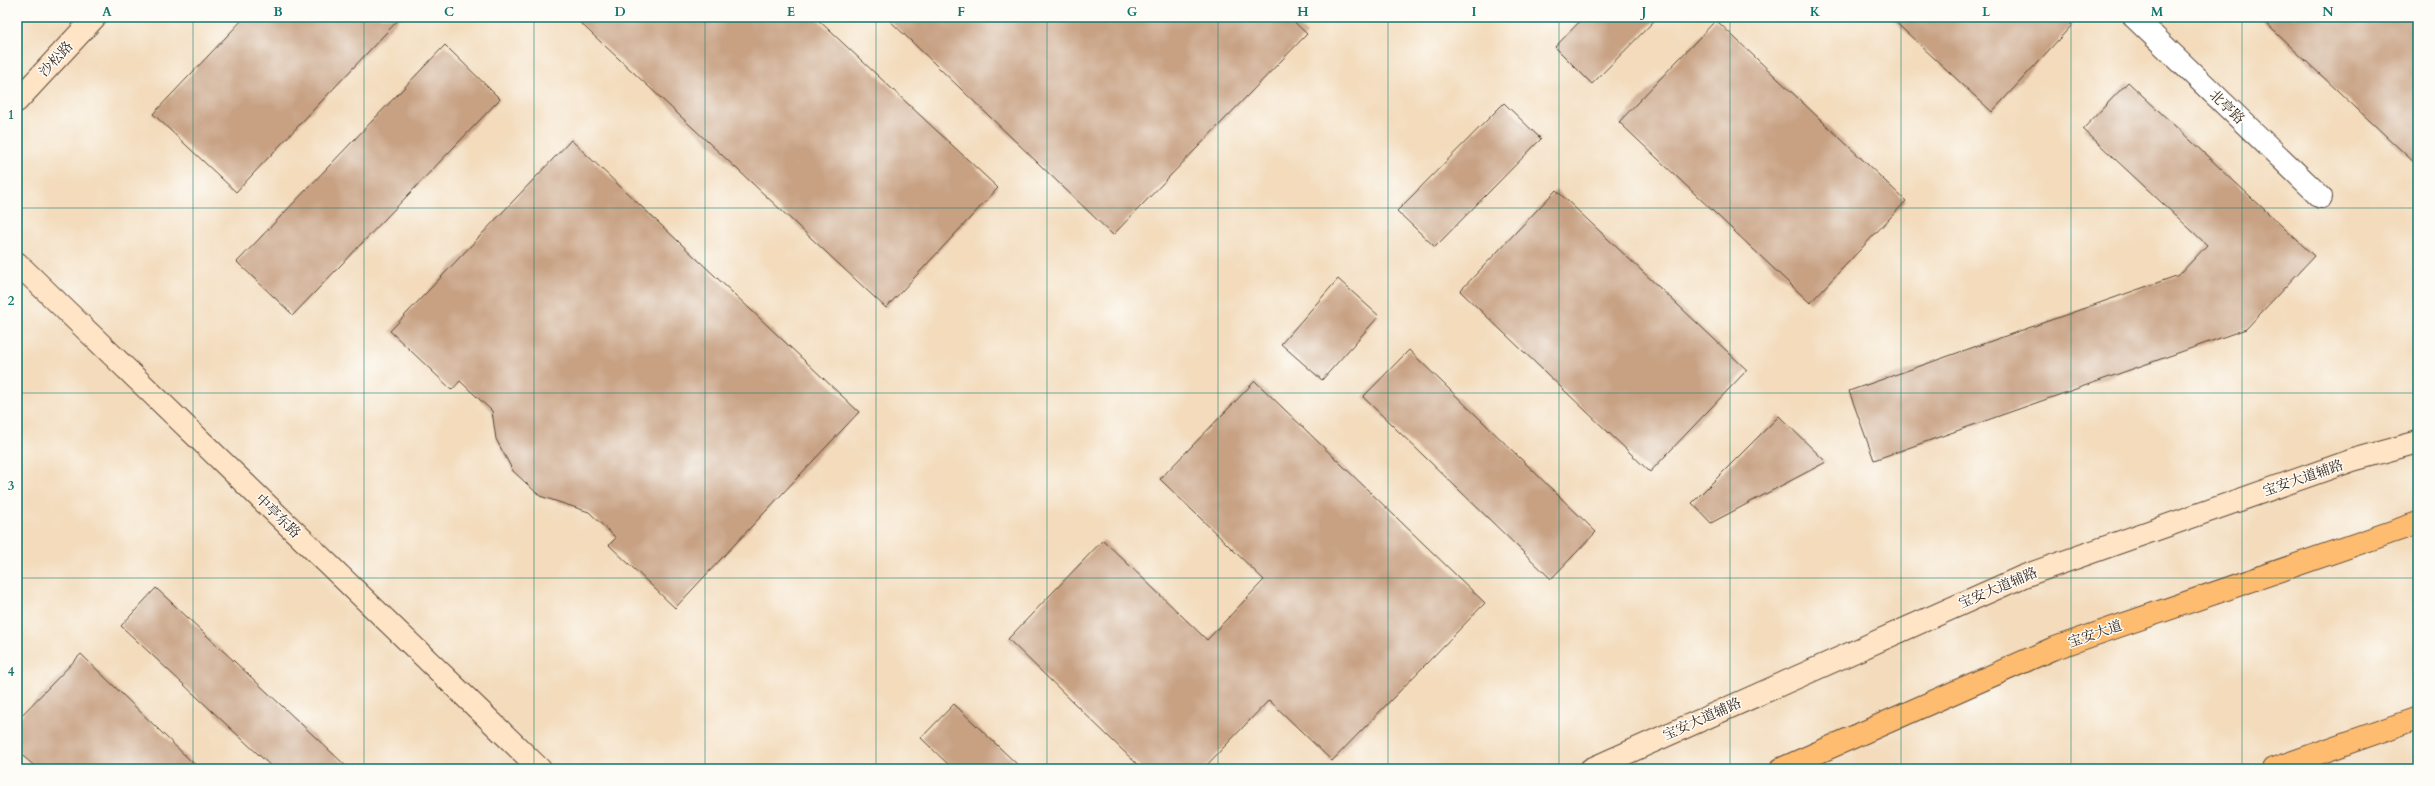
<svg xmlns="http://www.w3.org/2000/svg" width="2435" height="786" font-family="Cardo,'Noto Serif SC',serif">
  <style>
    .building { fill: #c8a183 }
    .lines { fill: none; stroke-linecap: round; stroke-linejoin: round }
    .street-casing { stroke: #574536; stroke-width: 24 }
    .secondary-casing { stroke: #574536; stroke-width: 24 }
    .primary-casing { stroke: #574536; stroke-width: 24 }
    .street { stroke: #fff; stroke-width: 22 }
    .secondary { stroke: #ffe4c6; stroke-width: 22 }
    .primary { stroke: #febc70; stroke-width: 22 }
    .grid { fill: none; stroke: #0f766e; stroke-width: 1; stroke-opacity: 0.55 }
    .labels { text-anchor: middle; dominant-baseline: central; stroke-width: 3; stroke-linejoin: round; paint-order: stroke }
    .street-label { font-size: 14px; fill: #3b2a1e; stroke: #fdfcf7 }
    .neatline { fill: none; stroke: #0f766e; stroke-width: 1.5 }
    .grid-label { font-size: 13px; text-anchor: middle; font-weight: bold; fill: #0f766e }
  </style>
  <rect width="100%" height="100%" fill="#fdfcf7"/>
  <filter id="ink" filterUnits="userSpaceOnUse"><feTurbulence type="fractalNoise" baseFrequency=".025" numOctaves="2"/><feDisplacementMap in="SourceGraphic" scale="8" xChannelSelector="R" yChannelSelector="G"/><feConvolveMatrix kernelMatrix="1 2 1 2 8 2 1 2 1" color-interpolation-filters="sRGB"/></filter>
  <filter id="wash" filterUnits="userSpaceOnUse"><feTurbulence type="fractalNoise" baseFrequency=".012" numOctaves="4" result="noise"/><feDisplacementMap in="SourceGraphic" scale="16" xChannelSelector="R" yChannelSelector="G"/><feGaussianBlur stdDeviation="0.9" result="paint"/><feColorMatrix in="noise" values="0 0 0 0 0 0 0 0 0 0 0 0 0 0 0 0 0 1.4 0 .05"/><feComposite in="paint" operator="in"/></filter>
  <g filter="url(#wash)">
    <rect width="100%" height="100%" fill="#f3dbbc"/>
    <g id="blocks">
      <path class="building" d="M245,17H401L236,192L153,114Z
        M574,17H815L998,188L886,308Z
        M886,17H1289L1307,34L1113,235Z
        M1584,17H1658L1592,84L1555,47Z
        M1890,17H2063L2072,25L1992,112Z
        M2259,17H2418V166Z
        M1716,20L1906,201L1810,303L1619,122Z
        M445,45L500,99L293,315L237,262Z
        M2128,82L2314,256L2246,329L1874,460L1849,391L2179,275L2207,245L2083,129Z
        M1504,103L1541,139L1435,247L1397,211Z
        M571,140L859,412L675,608L609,545L616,538L589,512L540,496L513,471L496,439L492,411L460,381L452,390L390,331Z
        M1556,190L1747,370L1650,472L1460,291Z
        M1338,279L1379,316L1322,380L1281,344Z
        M1409,350L1596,532L1551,579L1363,397Z
        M1255,381L1485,603L1332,761L1269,700L1203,769H1142L1008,639L1103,540L1207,640L1264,580L1160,479Z
        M1779,416L1826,462L1711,523L1692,503Z
        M156,588L346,766L344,769H274L121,626Z
        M81,654L199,769H38L17,751V720Z
        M954,704L1022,769H953L921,738Z"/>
    </g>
  </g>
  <g filter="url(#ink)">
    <use href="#blocks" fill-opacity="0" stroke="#574536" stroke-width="1"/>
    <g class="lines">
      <g class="street-casing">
        <path id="street" d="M2134,17L2321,197"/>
      </g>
      <g class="secondary-casing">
        <path id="secondary" d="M17,101L95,17
          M17,263L540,769
          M1591,769L2024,576L2353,460L2418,442"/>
      </g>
      <g class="primary-casing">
        <path id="primary" d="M1781,769L2052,649L2418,523
          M2273,769L2418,718"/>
      </g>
      <use href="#street" class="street"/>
      <use href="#secondary" class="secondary"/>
      <use href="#primary" class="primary"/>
    </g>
  </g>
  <path class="grid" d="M193,17V769M364,17V769M534,17V769M705,17V769M876,17V769M1047,17V769M1218,17V769M1388,17V769M1559,17V769M1730,17V769M1901,17V769M2071,17V769M2242,17V769M17,208H2418M17,393H2418M17,578H2418"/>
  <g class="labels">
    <g class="street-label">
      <text transform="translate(56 59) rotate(-47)">沙松路</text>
      <text transform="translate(2227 107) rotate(44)">北亭路</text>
      <text transform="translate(2303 478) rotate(-19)">宝安大道辅路</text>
      <text transform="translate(278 516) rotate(44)">中亭东路</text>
      <text transform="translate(1998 588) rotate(-23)">宝安大道辅路</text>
      <text transform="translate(2095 634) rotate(-19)">宝安大道</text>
      <text transform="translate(1702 719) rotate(-24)">宝安大道辅路</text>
    </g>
  </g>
  <rect width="2435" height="786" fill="none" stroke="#fdfcf7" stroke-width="44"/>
  <rect x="22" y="22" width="2391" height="742" class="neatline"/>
  <g class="grid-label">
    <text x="107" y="16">A</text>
    <text x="278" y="16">B</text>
    <text x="449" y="16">C</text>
    <text x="620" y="16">D</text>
    <text x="791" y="16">E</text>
    <text x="961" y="16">F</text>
    <text x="1132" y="16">G</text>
    <text x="1303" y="16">H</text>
    <text x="1474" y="16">I</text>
    <text x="1644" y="16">J</text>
    <text x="1815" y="16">K</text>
    <text x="1986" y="16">L</text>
    <text x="2157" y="16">M</text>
    <text x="2328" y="16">N</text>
    <text x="11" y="119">1</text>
    <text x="11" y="305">2</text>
    <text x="11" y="490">3</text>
    <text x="11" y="676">4</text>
  </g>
</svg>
